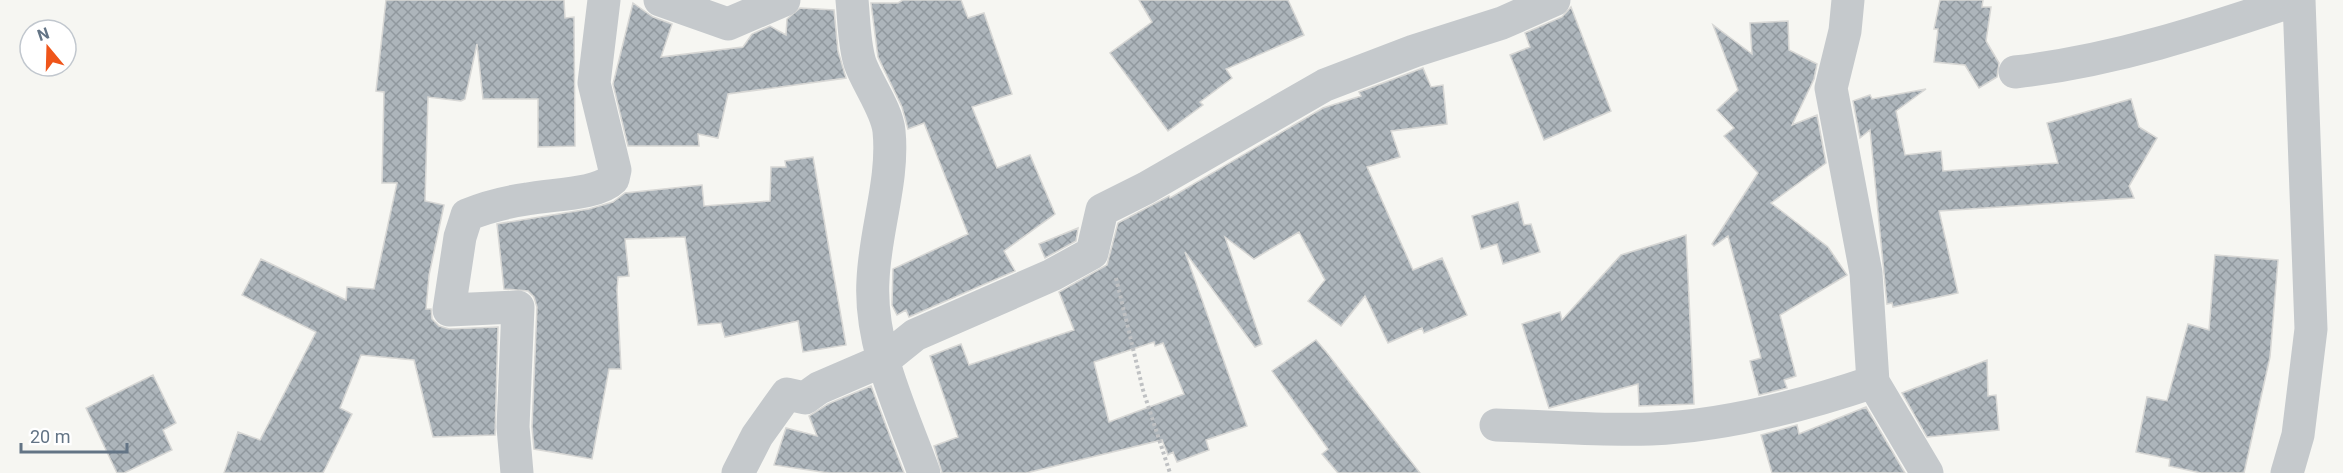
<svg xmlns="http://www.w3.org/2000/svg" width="2343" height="473" font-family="Roboto,sans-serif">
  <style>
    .building { fill: url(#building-cross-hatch); stroke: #d7d7d5; stroke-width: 1.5; fill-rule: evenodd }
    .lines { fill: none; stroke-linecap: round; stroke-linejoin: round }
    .path { stroke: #bfc1c3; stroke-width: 4; stroke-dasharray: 3 3; stroke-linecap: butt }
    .minor { stroke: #c5c9cc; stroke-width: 33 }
  </style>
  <defs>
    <pattern id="building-cross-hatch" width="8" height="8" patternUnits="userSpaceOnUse" patternTransform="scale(1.5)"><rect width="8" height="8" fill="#adb5bb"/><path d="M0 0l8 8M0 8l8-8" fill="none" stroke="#90989e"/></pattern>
  </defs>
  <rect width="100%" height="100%" fill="#f6f6f2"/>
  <path class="building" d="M386,0H564L565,18L574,17L575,146L538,147V99H483L477,44L465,99L461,101L428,97L425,201L444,205L429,275L426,309H431L432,319L439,326L449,329L498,327L495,435L433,437L414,360L361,355L340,408L352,414L323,473H224L238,432L260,440L316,332L242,295L261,259L346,300L347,287L374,289L397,183H382L384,92L376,91Z
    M903,0H961L968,18L984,13L1012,94L972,107L997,168L1030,155L1055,214L1004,251L1015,271L909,317L906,310L897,315L892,305L893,269L968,234L924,123L908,129L902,107L878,57L871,3H898Z
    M1139,0H1288L1304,35L1226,69L1232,78L1200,102L1203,105L1168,131L1110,53L1152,22Z
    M1940,0H1983L1982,7H1991L1986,41L1999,63L1997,77L1979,88L1965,65L1934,62L1938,29H1934Z
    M633,3L653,17L672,24L661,57L743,47L752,34L770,26L786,35L787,19L800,8L834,10L838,51L846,78L728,94L718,138L698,134L699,146H628L613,84Z
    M1571,7L1611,111L1544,140L1510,55L1530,47L1525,33L1562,17Z
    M1788,21L1789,50L1817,64L1814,79L1792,125L1817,115L1826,163L1771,203L1828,247L1847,275L1780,315L1796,376L1784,380L1787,388L1759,395L1750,361L1761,358L1728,236L1714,246L1712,244L1758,173L1724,136L1734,128L1717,110L1738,90L1713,25L1752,54L1750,23Z
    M1423,68L1431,87L1443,85L1447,124L1391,131L1400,157L1367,167L1413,270L1442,258L1467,315L1424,333L1422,328L1388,343L1365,296L1341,326L1308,301L1325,280L1299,232L1254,259L1225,237L1262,344L1255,347L1185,252L1247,426L1206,440L1209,450L1177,462L1173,452L1168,455L1162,440L1026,473H942L934,446L958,437L930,356L961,344L969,365L1074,330L1059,292L1107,265L1118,223L1169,196L1170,198L1323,108L1361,96L1359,92ZM1154,342L1155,346L1163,343L1184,394L1109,422L1094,362Z
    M1926,89L1896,111L1905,155L1941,151L1943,171L2058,163L2047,123L2131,99L2139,127L2157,138L2129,186L2134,198L1939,211L1958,293L1893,307L1892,303L1887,304L1870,130L1860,138L1853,101L1870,95L1872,99Z
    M813,157L846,345L803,352L798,321L725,337L721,323L698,325L685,237L625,239L629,276L618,277L617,290L621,369H609L592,459L534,449L532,427L537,307L534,297L528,291L504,289L497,224L589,209L613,202L625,193L702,185L704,206L770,201L771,167H786L785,161Z
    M1518,202L1524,225L1531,224L1540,252L1503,264L1497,244L1481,249L1472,216Z
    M1078,228L1076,241L1045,258L1039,244Z
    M1686,235L1694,404L1639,406L1638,384L1549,408L1522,324L1560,312L1562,320L1621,255Z
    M2215,255L2278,260L2270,357L2244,473H2201L2169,466L2170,459L2136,452L2147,397L2167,401L2188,324L2209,330Z
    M1316,340L1327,353L1420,473H1338L1322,454L1328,449L1272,371Z
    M1987,360L1988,396L1996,395L1999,430L1927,437L1902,393Z
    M153,375L176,423L163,430L172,450L124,473H117L86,408Z
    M871,386L904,473H829L774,465L786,428L817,436L809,416L828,404Z
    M1866,407L1905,473H1772L1761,435L1797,425L1799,434Z"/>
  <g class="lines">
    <path class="path" d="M1116,278L1143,390L1170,473"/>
    <path class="minor" d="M660,0L728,24L784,0
      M852,0C854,20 854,44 860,63C867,83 887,110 889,131C894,180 875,230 873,280C869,346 902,412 924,473
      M1848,0L1845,31L1831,88L1866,273L1873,382L1927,473
      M2015,72C2113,61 2204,31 2296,0
      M1496,425C1547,426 1600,431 1651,429C1726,426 1802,406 1873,382
      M517,473L513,427L518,307L449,310L460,237L467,215C486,207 507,202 527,199C550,194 597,195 613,179L615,170L594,83L604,0
      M738,473L757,436L787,394L805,398L819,388L884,360L915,335L1052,275L1092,253L1102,210L1146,188L1325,85L1414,51L1502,23L1554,0
      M2287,473L2298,435L2311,329L2299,0"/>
  </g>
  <g transform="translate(48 48) rotate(341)"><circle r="28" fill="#ffffff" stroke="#c1c7ce" stroke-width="1.5"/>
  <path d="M0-4.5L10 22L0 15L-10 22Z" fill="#ef551a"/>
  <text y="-9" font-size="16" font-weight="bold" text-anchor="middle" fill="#637485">N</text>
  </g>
  <path d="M21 443v9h106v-9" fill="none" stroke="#637485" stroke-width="3"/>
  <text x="30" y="443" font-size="18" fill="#637485" stroke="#ffffff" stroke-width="4.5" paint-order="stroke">20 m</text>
</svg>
